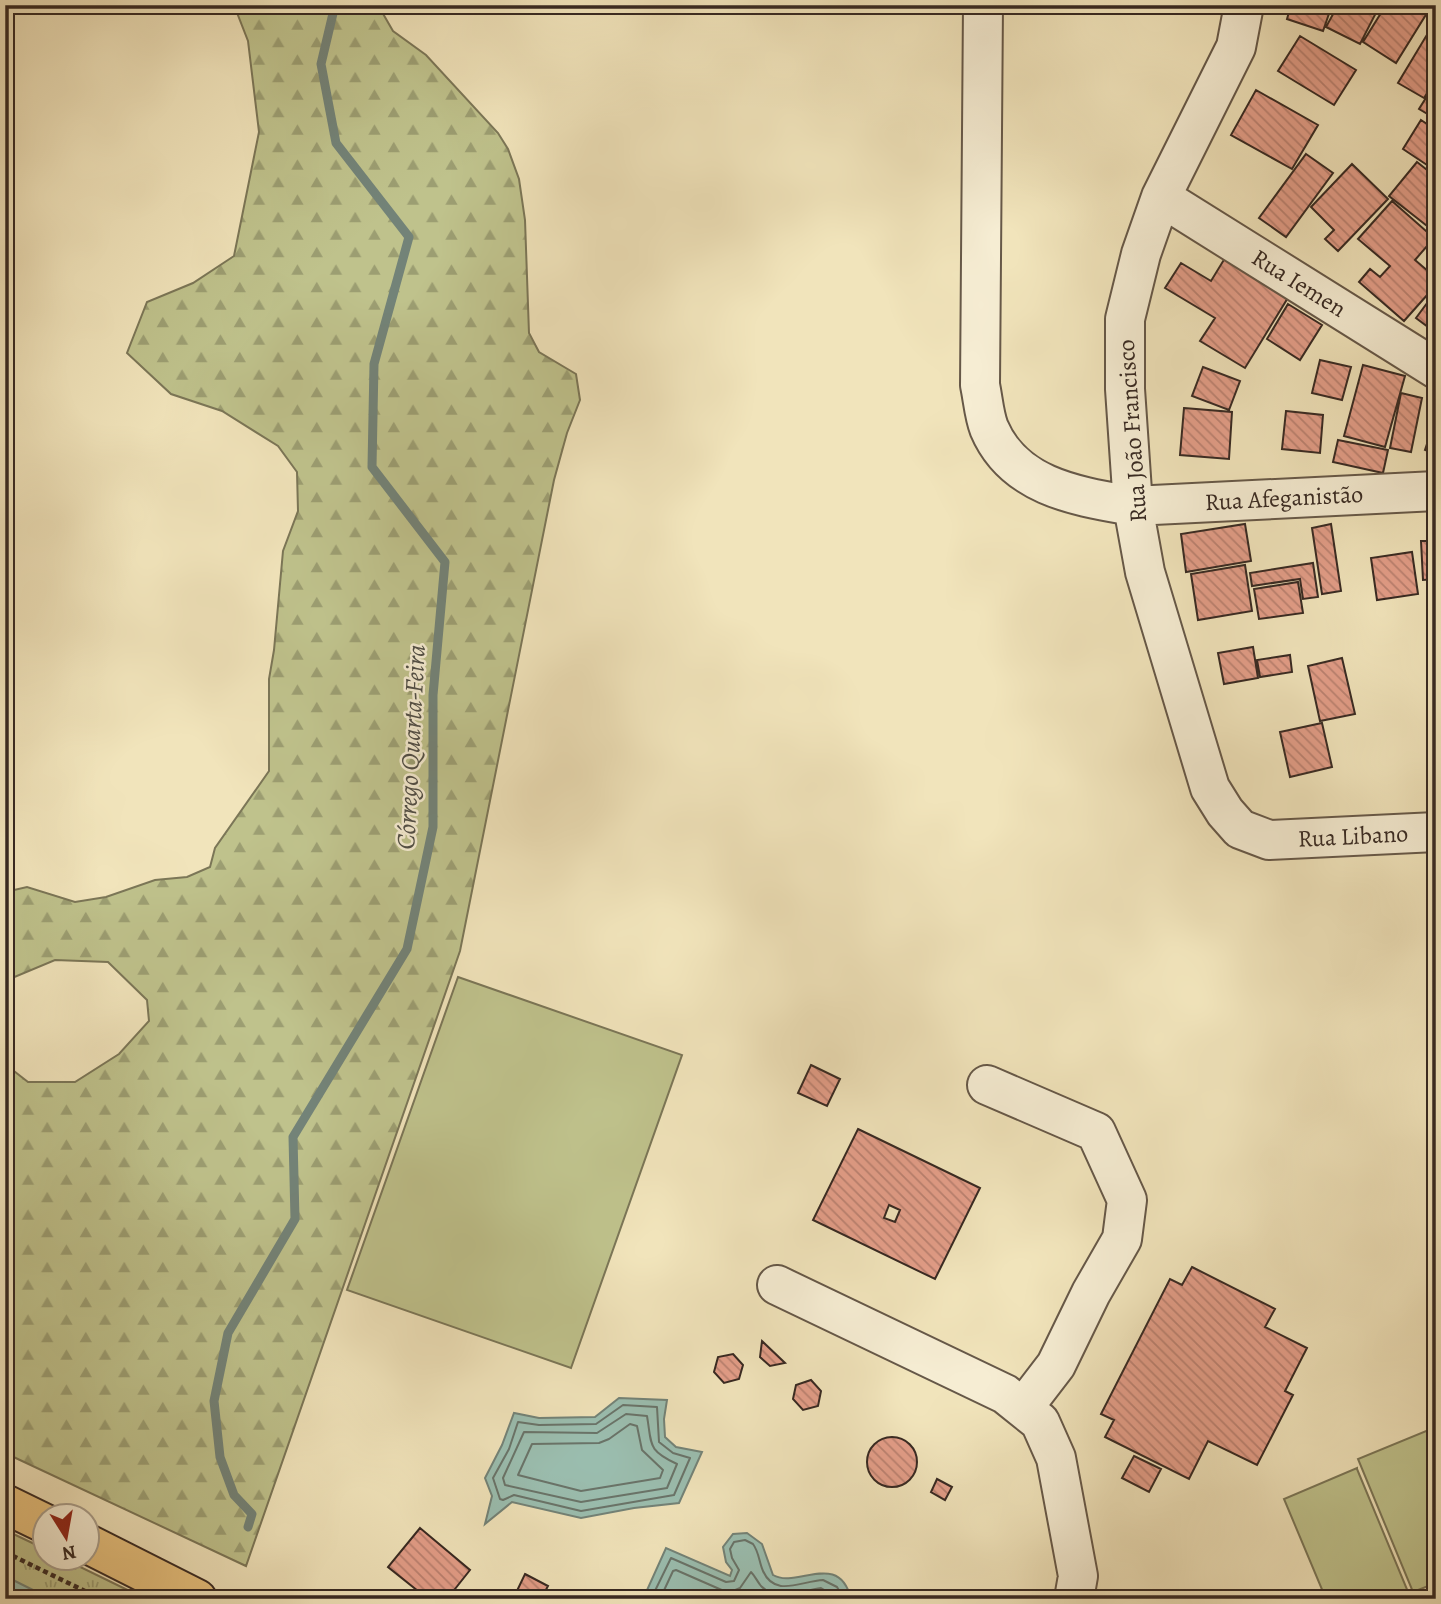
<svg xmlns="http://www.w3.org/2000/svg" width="1441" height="1604" font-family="Alegreya,serif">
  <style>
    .forest { fill: url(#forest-firs); stroke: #7b7657; stroke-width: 2 }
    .park { fill: url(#park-tufts); stroke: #7b7657; stroke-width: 2 }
    .garden { fill: #bfc28c; stroke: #7b7657; stroke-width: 2 }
    .water { fill: #9bbfb1; stroke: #738378; stroke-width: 2 }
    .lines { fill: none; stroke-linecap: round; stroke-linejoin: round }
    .shore { stroke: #69746a; stroke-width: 2 }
    .stream { stroke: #738378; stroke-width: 9 }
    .building { fill: url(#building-back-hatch); stroke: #372922; stroke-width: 2; fill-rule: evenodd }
    .minor-casing { stroke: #665848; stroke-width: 42 }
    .major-casing { stroke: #372922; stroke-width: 42 }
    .path { stroke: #372922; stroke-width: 4.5; stroke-dasharray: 5 3.5; stroke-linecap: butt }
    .minor { stroke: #f6edd3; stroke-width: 38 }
    .major { stroke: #e8c27e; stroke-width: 38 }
    .labels { text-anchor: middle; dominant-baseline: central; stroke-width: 5; stroke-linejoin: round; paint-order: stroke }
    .street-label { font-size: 24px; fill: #372922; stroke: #f6edd3 }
    .water-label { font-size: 26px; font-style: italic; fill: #504e46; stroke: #f6edd3 }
  </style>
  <defs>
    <pattern id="forest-firs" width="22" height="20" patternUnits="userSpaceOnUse" patternTransform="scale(1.75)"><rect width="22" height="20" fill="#bfc28c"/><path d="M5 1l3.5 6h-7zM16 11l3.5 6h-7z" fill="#9c9e72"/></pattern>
    <pattern id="park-tufts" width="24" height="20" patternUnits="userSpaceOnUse" patternTransform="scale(1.75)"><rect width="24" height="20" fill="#bfc28c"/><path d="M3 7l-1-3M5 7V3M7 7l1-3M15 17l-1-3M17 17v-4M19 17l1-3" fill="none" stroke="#9c9e72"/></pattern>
    <pattern id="building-back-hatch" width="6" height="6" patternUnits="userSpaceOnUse" patternTransform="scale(1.75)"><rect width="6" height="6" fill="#e49e89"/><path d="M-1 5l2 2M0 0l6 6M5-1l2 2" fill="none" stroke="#ba8170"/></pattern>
  </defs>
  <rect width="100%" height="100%" fill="#f1e4bb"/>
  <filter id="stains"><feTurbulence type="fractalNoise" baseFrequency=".00286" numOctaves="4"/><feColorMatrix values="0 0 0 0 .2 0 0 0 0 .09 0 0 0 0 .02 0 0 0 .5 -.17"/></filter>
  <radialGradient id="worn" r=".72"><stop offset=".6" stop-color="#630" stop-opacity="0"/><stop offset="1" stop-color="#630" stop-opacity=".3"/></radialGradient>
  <path class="forest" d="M234,5H378L393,31L426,55L498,133L508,149L519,179L525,220L529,333L539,352L576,374L580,400L567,433L554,480L460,951L246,1566L5,1453V1064L28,1082H75L119,1054L149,1021L147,1000L108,962L55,960L5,981V892L27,887L75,902L106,897L155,880L187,877L210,867L215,848L269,771V679L274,650L283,551L298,511L297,472L278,446L222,411L171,394L127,353L147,302L193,283L234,256L259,132L248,41Z"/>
  <path class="park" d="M5,1530L45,1549L46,1558L64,1559L146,1599H5Z"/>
  <path class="garden" d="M458,977L682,1055L571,1368L347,1290Z
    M1431,1429L1436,1440V1583L1413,1592L1358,1459Z
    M1357,1468V1469L1411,1599H1326L1284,1499Z"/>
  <path class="water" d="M619,1398L667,1400L664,1419L665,1437L676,1447L702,1452L679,1503L634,1508L581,1518L512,1502L485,1524L492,1496L485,1478L502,1445L514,1413L539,1418L595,1417Z
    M747,1533L762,1544L773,1575C797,1589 839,1550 851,1599H643L666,1548L730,1576L732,1570L726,1562L723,1547L733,1534Z
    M5,1576L51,1599H5Z"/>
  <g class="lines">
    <path class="shore" d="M623,1405L657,1407L659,1442L673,1453L690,1458L674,1495L581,1511L514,1495L503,1500L500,1499L493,1478L509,1449L518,1422L539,1425L596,1424Z
      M626,1414L647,1416C652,1445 647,1450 677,1464L667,1488L581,1502L505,1485L503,1478L524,1432L597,1433Z
      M630,1424L637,1426L642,1450L663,1470L660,1478L581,1491L518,1475L532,1444L599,1443L609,1439Z
      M651,1599L671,1558L726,1582L734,1581L739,1570L732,1558L730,1549L734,1542L745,1540L753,1544C759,1552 759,1562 763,1571C775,1598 801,1581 823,1580L837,1587L844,1599
      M660,1599L673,1571L676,1570L724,1591H733L740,1588L751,1572C755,1576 757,1581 761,1586C779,1604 801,1590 821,1588L831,1594L835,1599"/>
    <path class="stream" d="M248,1527L252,1514L234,1495L220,1457L214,1401L228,1333L295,1219L293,1137L407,949L433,827V695L445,562L372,467L374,364L409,237L336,143L321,64L335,5"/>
  </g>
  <path class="building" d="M1291,5H1332L1323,31L1287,19Z
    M1338,5H1380L1360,44L1326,27Z
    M1386,5H1415L1427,13L1396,63L1363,42Z
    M1431,28L1436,31V79L1424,98L1398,83Z
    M1300,36L1356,70L1334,105L1278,71Z
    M1436,82V119L1419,109Z
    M1256,90L1318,125L1292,169L1231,135Z
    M1421,120L1436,130V171L1403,149Z
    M1306,154L1333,173L1286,237L1259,218Z
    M1417,162L1436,177V233L1389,196Z
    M1352,164L1388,199L1338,251L1325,239L1334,230L1311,207Z
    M1392,201L1434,238L1415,260L1436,278V285L1404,321L1359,282L1370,269L1380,277L1390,266L1358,239Z
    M1225,258L1289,296L1245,368L1200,341L1215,318L1165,288L1181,263L1211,281Z
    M1436,291V333L1416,318Z
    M1288,304L1322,325L1300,360L1267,339Z
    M1320,360L1351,367L1342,400L1312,393Z
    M1363,365L1405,376L1385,447L1344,436Z
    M1203,367L1240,381L1229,410L1192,396Z
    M1401,393L1422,398L1411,452L1390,448Z
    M1184,408L1232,412L1229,459L1180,455Z
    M1286,411L1323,415L1320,453L1282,449Z
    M1436,417V454L1425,450Z
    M1338,440L1388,450L1383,473L1333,462Z
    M1245,524L1251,561L1186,572L1181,534Z
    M1331,524L1341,591L1322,594L1312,528Z
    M1421,541H1436V579L1423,580Z
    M1412,552L1418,594L1377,600L1371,558Z
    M1313,563L1318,597L1303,599L1300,579L1252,586L1250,573Z
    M1245,565L1252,611L1198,620L1191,574Z
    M1298,582L1303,613L1259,619L1254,589Z
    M1253,647L1258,678L1224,684L1218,653Z
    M1290,655L1292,672L1260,677L1257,660Z
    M1342,658L1355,714L1320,721L1308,666Z
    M1322,723L1332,767L1290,777L1280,732Z
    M811,1065L840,1079L827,1106L798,1093Z
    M858,1129L980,1188L935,1279L813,1220ZM889,1205L900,1210L895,1222L884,1218Z
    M1192,1267L1275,1309L1265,1327L1307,1348L1285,1391L1293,1395L1257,1465L1208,1441L1189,1479L1105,1437L1114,1420L1101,1414L1170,1279L1182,1285Z
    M762,1341L785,1363L770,1366L760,1357Z
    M733,1354L743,1365L739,1379L724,1383L714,1372L718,1357Z
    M811,1380L821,1391L818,1406L803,1410L793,1399L796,1385Z
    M867 1462a25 25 0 1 1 50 0a25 25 0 1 1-50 0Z
    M1134,1456L1161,1469L1149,1492L1122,1478Z
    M937,1479L952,1487L945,1500L931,1492Z
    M420,1528L470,1570L447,1599H428L388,1567Z
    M525,1574L548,1586L541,1599H521L515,1595Z"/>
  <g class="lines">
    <g class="minor-casing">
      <path id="minor" d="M983,5L980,385C983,399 984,415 989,428C1014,487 1076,496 1133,506L1436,491
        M1244,5L1236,47L1161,197L1141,254L1125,319V389L1133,506L1145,572L1210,788L1225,812L1240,829L1269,840L1436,832
        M1161,197L1436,369
        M987,1085L1096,1132L1127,1200L1122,1239L1091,1293L1056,1365L1023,1408
        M777,1285L1005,1394L1040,1422L1056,1458L1078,1576L1074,1599"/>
    </g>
    <g class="major-casing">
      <path id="major" d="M5,1504L46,1524
        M88,1544L197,1599"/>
    </g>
    <path class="path" d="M5,1552L101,1599"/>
    <use href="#minor" class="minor"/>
    <use href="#major" class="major"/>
  </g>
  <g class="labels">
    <g class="street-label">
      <text transform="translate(1299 283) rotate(32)">Rua Iemen</text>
      <text transform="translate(1132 431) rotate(-94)">Rua João Francisco</text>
      <text transform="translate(1284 498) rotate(-3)">Rua Afeganistão</text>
      <text transform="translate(1353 836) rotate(-3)">Rua Libano</text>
    </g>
    <g class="water-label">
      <text transform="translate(411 747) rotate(-87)">Córrego Quarta-Feira</text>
    </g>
  </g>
  <rect width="1441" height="1604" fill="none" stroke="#f1e4bb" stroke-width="28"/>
  <rect x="7" y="7" width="1427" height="1590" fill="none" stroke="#372922" stroke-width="3.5"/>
  <rect x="14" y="14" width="1413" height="1576" fill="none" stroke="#372922" stroke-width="2"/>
  <g transform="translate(66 1537) rotate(169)"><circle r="33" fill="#f6edd3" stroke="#aa9f8c" stroke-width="2"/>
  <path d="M0-5L12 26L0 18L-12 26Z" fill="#8f2418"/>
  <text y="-10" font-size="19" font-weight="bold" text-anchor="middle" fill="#372922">N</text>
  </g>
  <rect width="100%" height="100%" filter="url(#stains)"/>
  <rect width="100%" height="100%" fill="url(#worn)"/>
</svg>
